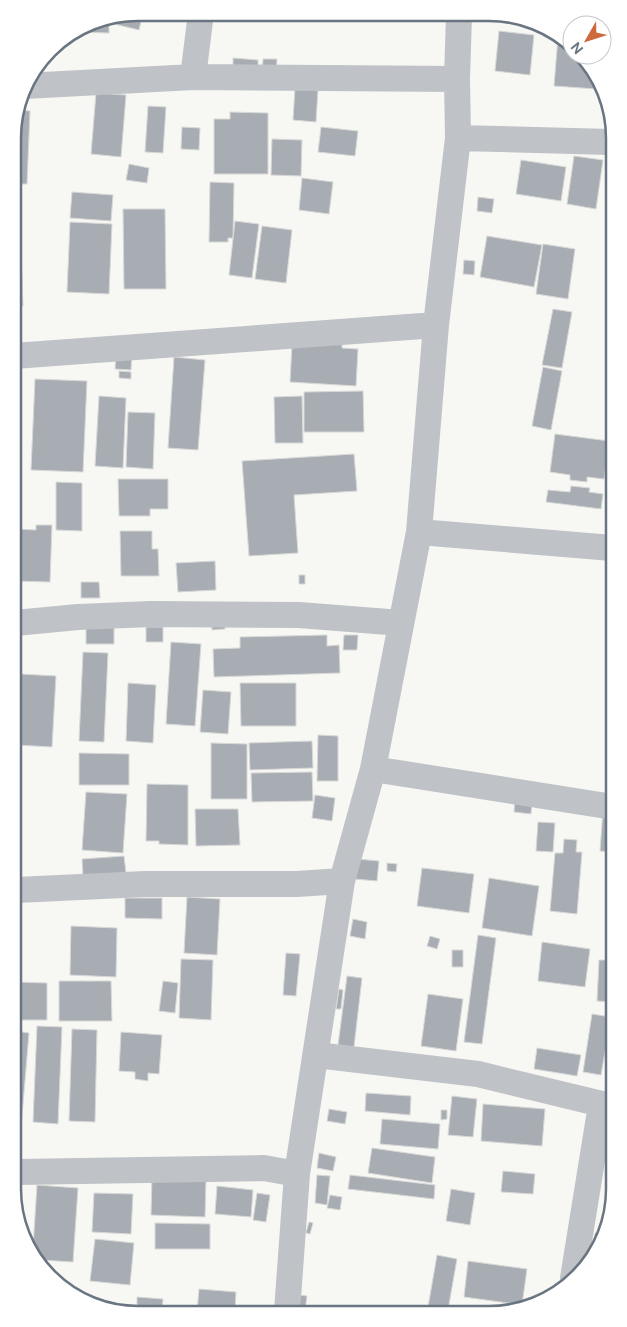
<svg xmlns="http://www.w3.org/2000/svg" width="627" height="1327" font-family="'DM Sans',sans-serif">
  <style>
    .building { fill: #a8adb4; stroke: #d8d8d7 }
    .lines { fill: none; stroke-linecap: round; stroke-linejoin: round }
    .minor { stroke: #bfc2c6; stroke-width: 26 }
    .rim { fill: none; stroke: #6a7582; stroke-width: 2.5 }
  </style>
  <rect width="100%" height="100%" fill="#f7f7f4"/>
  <path class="building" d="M143,13L139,30L110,23L111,18Z
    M109,18V33L75,32L90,22Z
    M499,31L534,35L530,75L495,71Z
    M558,37L572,44V55H579L596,83V89L554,86Z
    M233,58L258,60V71L233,69Z
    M263,59H277L276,75H262Z
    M295,88L318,90L316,122L293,120Z
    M96,93L126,95L121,157L91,154Z
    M148,106L166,107L163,153L145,152Z
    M17,110L30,111L27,184H14V124L16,125Z
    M230,112L268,113V174H214V119H230Z
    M182,127L200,128L199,150L181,149Z
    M321,127L358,131L355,156L318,152Z
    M272,139L302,140L301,176L271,175Z
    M574,156L603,160L596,209L567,204Z
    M521,160L566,167L561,201L516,194Z
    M129,164L149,168L147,183L126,180Z
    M302,178L333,182L329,214L299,210Z
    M210,182L234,183L233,238H228V242H209Z
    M72,192L113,195L111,221L70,218Z
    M478,197L494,199L492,213L477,211Z
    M123,209H165L166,289H124Z
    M235,221L259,224L252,278L229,275Z
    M70,222L112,224L109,294L67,292Z
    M262,226L292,230L286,283L255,279Z
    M487,236L542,245L534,287L480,277Z
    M543,244L575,249L568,299L536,294Z
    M14,246H21L23,306H14Z
    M464,260L475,261L474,275L463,274Z
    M553,309L572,312L562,368L542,365Z
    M342,341V348L358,349L356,386L290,382L292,345Z
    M116,352H132L131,370L115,369Z
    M174,357L205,360L198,450L168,448Z
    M543,367L562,371L551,430L532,426Z
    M119,371L131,372V379L119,378Z
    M35,379L87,381L83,472L31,470Z
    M14,383H19L15,446Z
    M363,391L364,432H304V392Z
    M99,396L126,398L123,468L95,466Z
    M302,396L303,443H275L274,397Z
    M128,412L155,413L153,469L126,467Z
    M555,434L609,441L604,479L587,477V482L570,480V475L550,472Z
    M354,454L357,491L294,495L298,553L249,556L242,461Z
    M118,479H168V509H150V516H119Z
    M56,482L82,483V531L56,530Z
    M571,486L590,488L589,492L603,494L601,509L546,502L548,490L570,492Z
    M36,525H52L50,582L15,581L16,529L36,530Z
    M120,531H152V549H158L159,576H121Z
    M215,561L216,590L178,592L176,563Z
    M299,575H305V584H299Z
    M81,582H99L100,598H81Z
    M225,618V629L212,630V619Z
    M86,626H114V644H86Z
    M146,627H163V642H146Z
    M327,635V646L339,645L340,673L214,677L213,649L240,648V637Z
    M344,635H358L357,650H343Z
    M171,642L201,644L195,726L166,724Z
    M83,652L108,653L104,742L79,741Z
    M15,654L19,655L15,697Z
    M21,674L56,676L52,747L17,745Z
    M128,683L156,685L153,743L126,741Z
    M240,683H296V726H241Z
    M203,690L231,692L228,734L200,732Z
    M318,735L338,736V781H317Z
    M312,741L313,768L250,770L249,743Z
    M211,743L247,744V799H211Z
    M79,753L129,754V785H79Z
    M312,772L313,801L252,802L251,773Z
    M147,784L188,785V845L159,844V841H146Z
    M86,792L127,794L123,853L82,850Z
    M315,795L335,798L332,821L312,818Z
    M515,799L532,801L531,814L514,812Z
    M195,809H238L240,845L196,846Z
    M603,810L613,811V852L600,851Z
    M538,822L555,823L553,852L536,851Z
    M564,839L577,840L576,852H582L577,914L550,911L555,853H563Z
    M124,856L126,873L83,876L82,859Z
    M357,859L379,861L377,881L355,879Z
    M387,863L397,864L396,872L387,871Z
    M422,868L474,874L469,913L417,906Z
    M489,878L539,886L532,936L482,928Z
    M187,897L220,899L217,955L184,953Z
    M125,898H162V919L125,918Z
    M353,919L367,922L365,939L350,936Z
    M71,926L117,928L116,977L70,975Z
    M478,935L496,938L482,1044L464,1042Z
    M430,936L440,939L437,949L427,946Z
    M542,942L590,949L585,987L538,981Z
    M452,950H463V967H452Z
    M286,953L300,954L296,996L283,995Z
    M181,959L213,960L211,1020L179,1018Z
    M599,960H613V1002L597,1001Z
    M347,976L362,978L354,1047L338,1045Z
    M59,981H111L112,1021H59Z
    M163,981L178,983L175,1013L159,1011Z
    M16,982L47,983V1020H16Z
    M339,989L343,990L341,1009H336Z
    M428,994L463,999L456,1051L421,1046Z
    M592,1014L611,1017L601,1075L583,1072Z
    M37,1026L62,1027L58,1124L33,1122Z
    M72,1029L97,1030L95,1122L69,1121Z
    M16,1031L29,1033L21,1128H17Z
    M121,1032L162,1035L159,1074L148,1073V1081L135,1079V1072L119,1071Z
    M537,1048L581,1055L577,1076L534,1069Z
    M614,1051V1077L609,1076Z
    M366,1093L411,1096L410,1115L365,1111Z
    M452,1096L477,1099L473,1137L448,1135Z
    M483,1104L545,1109L542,1146L481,1141Z
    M329,1109L347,1112L345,1124L327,1121Z
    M441,1110H447V1119L441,1120Z
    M382,1119L440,1124L438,1149L380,1144Z
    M372,1148L435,1157L432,1183L368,1173Z
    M319,1153L336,1157L333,1171L317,1168Z
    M503,1171L535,1174L533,1194L501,1192Z
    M317,1175L330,1176L327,1205L315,1203Z
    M350,1175L435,1185L434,1199L348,1189Z
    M152,1177L206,1179L205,1217L151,1215Z
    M37,1185L78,1188L73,1262L41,1260L33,1248Z
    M217,1186L253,1190L251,1217L215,1214Z
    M451,1189L475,1193L470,1225L446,1221Z
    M94,1193L133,1194L131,1234L92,1232Z
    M257,1193L270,1195L266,1222L253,1220Z
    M610,1193L614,1194V1197L608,1223Z
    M330,1195L342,1197L340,1210L327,1208Z
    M309,1222L313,1223L310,1234L306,1233Z
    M155,1223L210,1224V1249H155Z
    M595,1233L606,1234L599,1247H593Z
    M95,1239L134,1243L130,1285L90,1281Z
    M437,1255L457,1259L448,1310L428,1307Z
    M468,1261L527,1269L522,1305L464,1297Z
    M199,1289L236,1292L235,1312H197Z
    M299,1295L307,1296L305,1311H296Z
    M137,1297L163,1299L162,1312H137Z
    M105,1308L128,1310L127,1312H114Z
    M238,1309L253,1310V1311L237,1312Z"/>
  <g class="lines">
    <path class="minor" d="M193,77L201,13
      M25,86L193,77L457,79
      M458,138L610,142
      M14,356L436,325
      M419,532L612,548
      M15,623L78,617L151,614L299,615L401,623
      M373,769L613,807
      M16,890L145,884H297L342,881
      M316,1055L478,1074L614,1107
      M17,1172L264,1168L297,1174
      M573,1278L601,1105
      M287,1311L297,1174L342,881L373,769L419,532L436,325L458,138L457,79L459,15"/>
  </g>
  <path d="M0 0H627V1327H0ZM138 21H489A117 117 0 0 1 606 138V1189A117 117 0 0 1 489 1306H138A117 117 0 0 1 21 1189V138A117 117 0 0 1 138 21Z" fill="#fff" fill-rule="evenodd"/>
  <path class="rim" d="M138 21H489A117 117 0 0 1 606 138V1189A117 117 0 0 1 489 1306H138A117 117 0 0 1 21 1189V138A117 117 0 0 1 138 21Z"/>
  <g transform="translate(587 40) rotate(231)"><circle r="24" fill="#ffffff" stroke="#c3c8cd"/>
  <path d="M0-4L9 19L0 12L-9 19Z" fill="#ce693d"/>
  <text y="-8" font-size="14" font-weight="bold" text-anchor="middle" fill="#6a7582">N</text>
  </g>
</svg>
